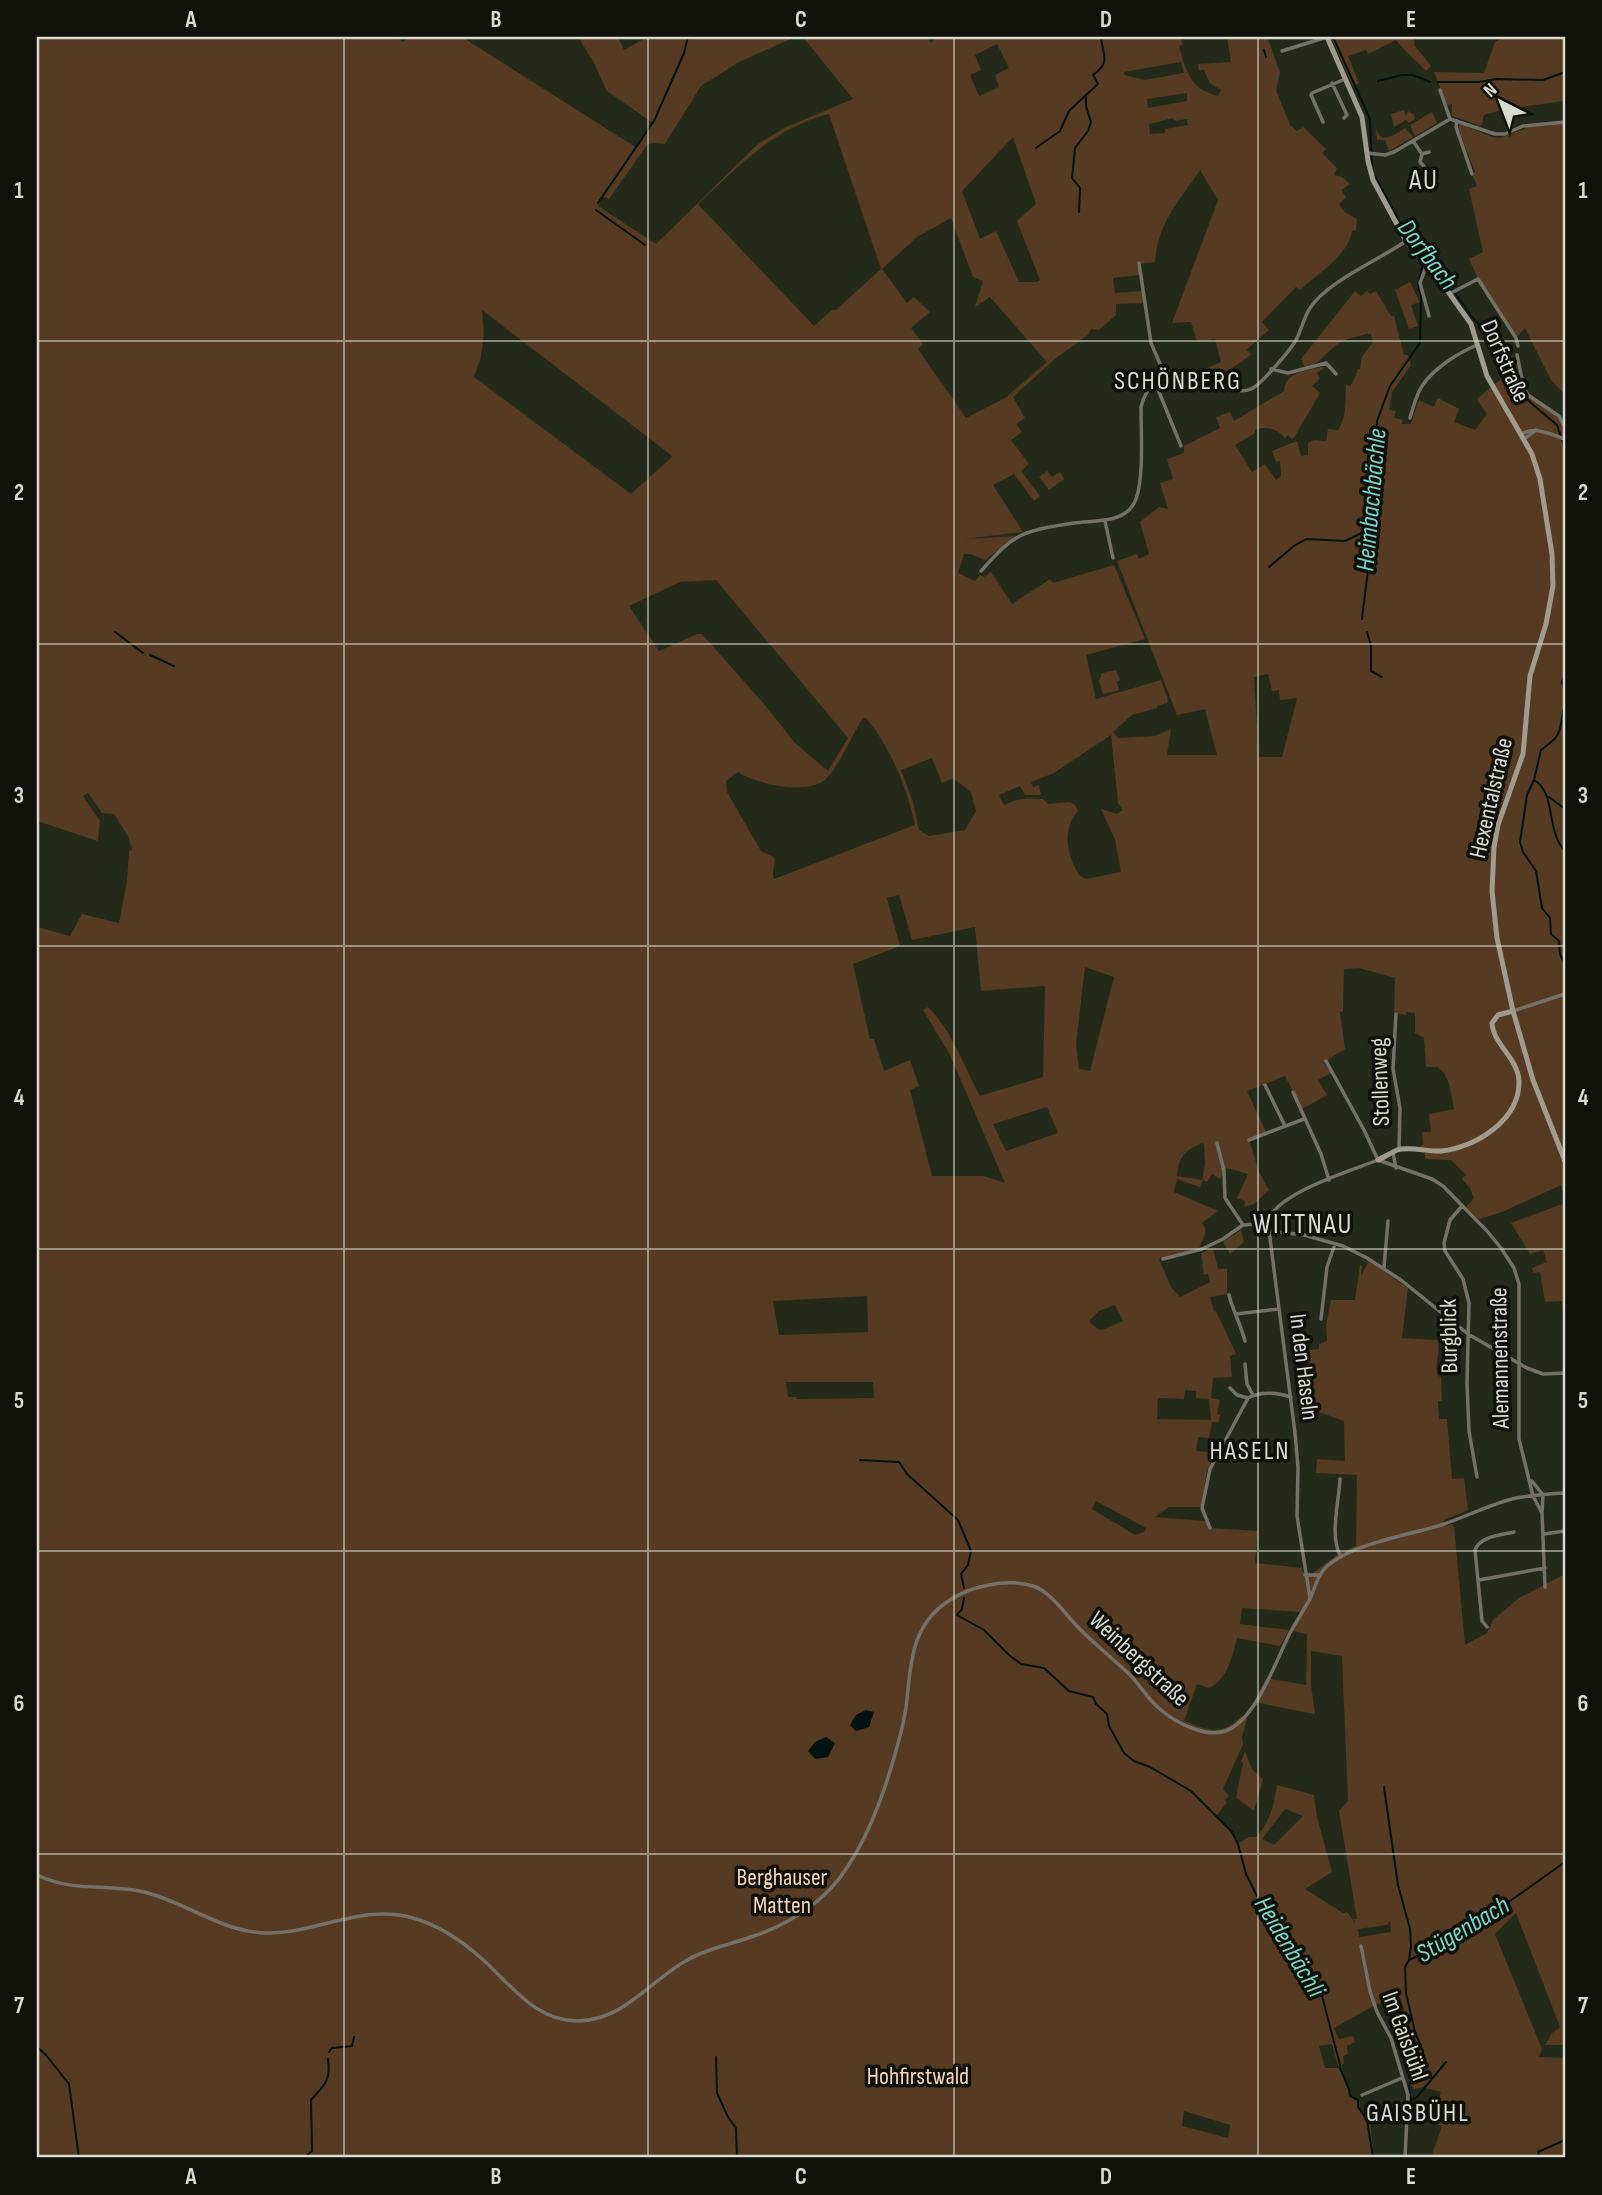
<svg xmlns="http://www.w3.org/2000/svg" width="1602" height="2195" font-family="'Sofia Sans Condensed',sans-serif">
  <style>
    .green { fill: #563a21; fill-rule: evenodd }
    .water { fill: #031311 }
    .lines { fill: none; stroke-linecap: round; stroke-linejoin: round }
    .stream { stroke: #031311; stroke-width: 2 }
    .street { stroke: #747168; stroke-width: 3.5 }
    .secondary { stroke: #9f9b8d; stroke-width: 5 }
    .grid { fill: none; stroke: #d7dbd0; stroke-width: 2; stroke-opacity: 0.55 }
    .labels { text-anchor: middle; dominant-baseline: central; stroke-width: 7; stroke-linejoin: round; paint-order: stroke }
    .street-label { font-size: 24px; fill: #d7dbd0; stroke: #0f110a }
    .park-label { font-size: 24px; fill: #f9d6b9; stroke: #0f110a }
    .water-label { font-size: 26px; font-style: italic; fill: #78d7ca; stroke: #0f110a }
    .neighbourhood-label { font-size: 26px; letter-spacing: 2px; fill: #d7dbd0; stroke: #0f110a }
    .quarter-label { font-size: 28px; letter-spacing: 2px; fill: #d7dbd0; stroke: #0f110a }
    .neatline { fill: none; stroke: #d7dbd0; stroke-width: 2.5 }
    .grid-label { font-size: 23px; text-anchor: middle; font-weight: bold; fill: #d7dbd0 }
  </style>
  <rect width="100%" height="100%" fill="#242a19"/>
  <path class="green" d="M37,37H396L403,42L410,37H462L637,148L653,123L607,91L593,61L578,37H618L624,50L647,37H795L739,62L701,86L665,144L653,143L647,145L609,199L603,196L598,206L656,244L758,144L784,128L853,99L803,37H927L931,43L937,37H1195L1181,39L1182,45L1179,46C1186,71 1190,89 1218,96L1221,90L1210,83L1204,70H1199L1198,64L1231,62L1227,37H1267L1280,72L1276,90L1290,125L1297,131L1303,127L1326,149L1322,153L1337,168L1334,175L1342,177L1350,184L1341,190L1346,197L1339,204L1345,212L1357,219L1356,230L1352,231C1349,255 1317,274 1300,290L1296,287L1262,322L1269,330L1246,350L1252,354L1224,374L1223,381L1220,380L1203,373L1205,369L1221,362L1215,339L1197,342L1191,322L1172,323L1218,200L1200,170C1179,202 1158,222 1155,262L1138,264L1140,275L1113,278L1115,293L1143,291L1145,303L1116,304V315L1099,330L1091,329L1089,334L1055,359L1013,397L1025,418L1016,424L1022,432L1011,440L1029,464L1021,471L1040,496L1034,501L1014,474L993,485L1023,532L964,539L1018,536L985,560L971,554H964L958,573L975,581L980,575L984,577L991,572L1012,604L1050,579L1053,583L1114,565L1145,639L1086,655L1096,699L1161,680L1168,700L1167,703L1157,706V708L1132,715L1113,732L1119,738L1155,736L1171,729L1167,755H1217L1205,709L1177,715L1117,561L1137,554L1139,559L1149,554L1140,522L1159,507L1168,509L1160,483L1173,479L1167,459L1184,453V446L1220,428L1216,417L1230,412L1234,421L1284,391C1285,372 1306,371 1321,367L1324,368L1317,373L1320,378L1312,386L1320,393L1295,436L1292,439L1288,435L1285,438C1276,428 1267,426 1255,430V433L1235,445L1252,472L1265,464L1276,480L1281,476L1280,461L1276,462L1272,451L1297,441L1301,456L1308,455V443L1314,440L1326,441L1328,429L1338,430C1347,418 1345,400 1346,385L1350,386L1355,378L1358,369H1360L1362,357L1373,342L1371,334C1365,333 1363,336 1356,337C1328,342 1328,361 1305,368L1301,359L1355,291L1361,296L1367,291L1370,294L1376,291L1391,316H1394L1404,355H1408L1411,365L1392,392L1389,410L1396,411L1394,418L1403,420L1401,424H1411L1419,400L1434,407L1438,398L1459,409L1454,422L1475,430L1487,414L1477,399L1497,382L1511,373V366L1507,357L1509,354L1515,358L1524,392L1560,419L1565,428V1201L1561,1185L1502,1212L1479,1219L1466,1207L1474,1198L1470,1188L1462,1179L1466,1175L1451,1160L1425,1159V1149H1421L1420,1146L1423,1145L1422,1132H1431L1429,1114L1454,1109L1449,1083L1444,1073L1438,1067H1426L1424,1038L1415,1033V1013L1406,1012V1015L1394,1013L1395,978L1359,968L1344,969L1343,1011L1340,1012L1345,1049L1324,1062L1331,1073L1318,1080L1327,1095L1302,1109L1285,1076L1247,1091L1266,1132L1249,1139L1259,1172L1269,1190L1254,1204L1244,1207L1245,1201L1237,1198L1248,1174L1227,1168L1220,1179L1212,1174L1207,1182L1203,1180L1200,1187L1177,1179L1174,1192L1218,1211L1202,1223C1209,1232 1203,1239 1199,1248L1159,1259L1171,1287L1180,1297L1210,1282L1208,1274L1204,1275L1201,1253L1213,1248L1218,1269H1227V1294L1210,1297L1214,1312L1216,1311L1236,1354L1230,1356L1232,1377L1213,1378L1211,1398L1220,1400L1217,1414L1220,1415L1219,1422H1212L1209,1438L1198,1437L1196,1451L1216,1453L1207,1471L1201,1507H1169L1155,1517L1205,1521L1210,1528L1258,1531L1255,1563L1302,1568L1303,1572L1313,1573L1341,1552L1356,1546L1357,1475L1316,1473L1317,1459L1345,1461L1344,1421L1319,1412L1321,1405H1309L1303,1363H1299L1297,1351L1319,1349V1344L1327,1341L1326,1326L1331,1300H1355L1360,1265L1362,1266L1361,1276L1369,1261L1408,1288L1402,1338L1437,1340C1442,1352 1433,1366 1438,1376L1441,1377L1442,1401H1438L1439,1419H1447L1452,1479L1464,1478L1468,1510L1444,1520L1446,1526L1451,1524L1454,1526L1465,1645L1487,1633L1493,1620L1519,1598L1565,1574V2045H1545L1552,2033L1560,2027L1516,1913L1495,1934L1542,2049L1539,2057L1565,2058V2158H1433L1432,2155L1442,2126L1431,2122L1441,2092L1423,2087L1414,2089L1410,2083L1419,2058L1418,2044L1411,2033L1400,1997L1375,2005L1334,2028L1339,2039L1353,2036L1355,2042L1347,2046L1348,2054L1343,2056L1344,2064L1338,2066L1332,2044L1319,2046L1325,2068H1340L1350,2096L1358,2100V2107L1362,2112L1365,2111L1367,2116L1403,2100L1405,2107L1370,2124L1374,2158H37V927L70,936L82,914L119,923L127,881L129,851L132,850L128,836L114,814L102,813L88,793L83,796L100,821L98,841L37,821ZM997,44L1009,68L995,75L999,87L979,96L970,75L981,70L975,55ZM1181,62L1184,73L1145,80L1124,75V72ZM1187,93V101L1148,108L1147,99ZM829,114L881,269L836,310H832L814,326L698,204C740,165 772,129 829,114ZM1173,118L1175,121L1187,119L1188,125L1165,129V133L1150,134L1149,124ZM1013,137L1036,204L1017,221L1040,280L1037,282H1019L996,231L980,239L962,191ZM951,218L973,277L983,281L975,307L990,297L1047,362L1005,398L966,418L918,349L923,344L911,328L930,312L914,297L907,303L882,269L917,237ZM482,310L671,455L672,457L631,494L474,377L481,357L484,333ZM716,580L848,738L828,771L795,743L764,704L702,634H697L659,651L629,606L680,582ZM1268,674L1272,691L1279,690L1280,700L1297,698L1282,757H1259L1254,677ZM863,718H866C891,748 907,788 915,825L774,879C771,872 776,866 774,857L761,851L727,792L726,781L738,772C756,784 808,796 826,779C838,767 853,734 863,718ZM1111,735L1118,803L1123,810L1117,814L1101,809L1115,840L1121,872L1086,879L1080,876C1067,856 1061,830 1078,811L1075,805L1070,802L1048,804L1043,799C1028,798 1018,798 1004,805L999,795L1020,786L1025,795H1041L1039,785L1033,787L1031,782L1054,773ZM932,758L942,783L953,778L971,792L976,811L965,830L929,836L919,830L913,802L901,770ZM899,895L912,940L975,927L981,991L1045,986L1043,1077L980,1096C963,1065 953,1032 928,1007L923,1010L950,1055L1005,1183L984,1176H932L910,1090L919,1086L910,1060L884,1071L874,1039H870L853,964L900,946L887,898ZM1085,967L1114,977L1090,1071L1079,1069L1076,1045ZM1047,1107L1058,1133L1006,1151L993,1124ZM1202,1143L1204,1144L1205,1164L1202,1180L1177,1176C1179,1157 1184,1151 1202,1143ZM867,1296L868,1332L779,1335L773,1301ZM1115,1305L1123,1321L1102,1330L1097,1329L1089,1321L1099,1311ZM786,1382H873L874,1398L797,1399L796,1397H788ZM1185,1390L1196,1391V1398L1209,1399L1211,1420L1157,1419L1158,1398L1184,1399ZM1096,1501L1146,1528L1144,1532L1135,1535L1092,1509ZM1242,1608L1300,1612L1293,1631L1307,1634L1306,1685L1266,1678L1254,1702L1315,1714L1311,1685V1651L1342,1656L1348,1801L1339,1811L1357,1919H1354L1355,1923L1347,1912L1343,1913L1305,1889L1332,1872L1317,1817L1314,1795L1277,1785C1274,1806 1270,1821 1256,1837H1249L1239,1843L1217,1815L1227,1802L1225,1800L1229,1796L1223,1789L1243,1744L1242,1737L1247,1719L1242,1716C1221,1736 1209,1731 1184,1721L1197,1684L1209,1688C1228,1679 1232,1657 1237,1638L1280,1646L1289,1630L1240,1624ZM1285,1809L1303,1816L1274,1845L1262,1839ZM1390,1921L1391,1932L1359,1937L1358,1929L1387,1925ZM1184,2111L1230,2125L1228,2138L1182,2126Z
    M1331,37H1416L1414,40L1415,46L1431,66L1426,71C1416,60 1405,52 1396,40L1368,54L1366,50L1348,56L1359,83L1353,86Z
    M1504,37H1565V101L1505,109L1484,115L1481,126L1452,116V104L1447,105L1434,72L1484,73L1495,42Z
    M1404,110L1406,116L1408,111L1414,115L1415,119L1409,123L1406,120L1394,127L1391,114Z
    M1432,112L1437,123L1415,136L1410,125Z
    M1556,122H1565V395L1551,380L1525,328L1516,338L1478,279L1469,259L1483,252L1469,189L1477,186L1472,174L1475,172L1458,128L1460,124L1492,137L1500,138L1529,127L1554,125Z
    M1405,128L1413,137L1389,151L1385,140H1377L1376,129L1379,135L1383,138L1392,136Z
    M1410,282L1420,302L1411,305L1418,326L1409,329L1395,290Z
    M1047,471L1052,477L1060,472L1064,479L1049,490L1039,477Z
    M1116,670L1120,680L1117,682L1119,690L1103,694L1099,681L1102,673Z
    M1565,1203V1345L1562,1301L1545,1302L1540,1272L1533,1273L1532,1268L1547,1262L1543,1250L1530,1254L1511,1223Z
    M1241,1230L1244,1242L1230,1254L1223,1242Z
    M1245,1751L1252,1769L1263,1779L1254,1811L1236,1798L1243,1763L1241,1761Z"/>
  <path class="water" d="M866,1710L874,1712L869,1727L856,1731L850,1725L856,1715Z
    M826,1737L835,1743L828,1757L815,1759L808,1751L815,1742Z"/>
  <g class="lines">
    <path class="stream" d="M1333,37L1370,119L1372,168
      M1264,50L1266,57
      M1378,81L1402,75H1413L1430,82
      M1438,82H1479L1496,79L1543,80L1565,72
      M1036,148L1060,131L1069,111L1086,95
      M1375,176L1410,241L1435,265L1472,317L1511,359L1517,388L1531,403L1557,425L1565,449
      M598,203L654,121L684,53L688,37
      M596,210L645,245
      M1079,212L1080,188L1072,178L1075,148L1088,131L1091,122L1086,106V95L1098,84L1093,75C1111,62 1103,57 1101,37
      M1269,567L1294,546L1306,539L1345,541L1370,529
      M1362,619L1369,562L1370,498L1375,464L1377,421L1390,386L1420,343L1421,295L1418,285L1422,267
      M115,632L143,653
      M1367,632L1371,646V671L1382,677
      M150,655L174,666
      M1565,676L1562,682L1565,693
      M1565,704C1557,730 1567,732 1541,750L1534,780C1557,793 1545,830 1565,851
      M1534,780L1527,795L1520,842L1523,852L1536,871L1542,908L1550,918L1551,934L1559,941L1560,954L1565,965
      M1549,797L1565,809
      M860,1460L899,1462L907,1474L958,1520L971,1551L968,1565L961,1574L964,1588
      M964,1598L962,1609L957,1615L984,1630L1009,1655L1021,1664L1044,1668L1069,1691L1093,1697L1096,1704L1107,1714L1109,1726L1124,1753L1134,1761L1150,1767L1191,1791L1232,1832L1238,1844L1246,1874L1260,1902L1286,1940L1291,1951L1321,1992L1340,2065
      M1384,1787L1398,1885L1410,1929L1411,1947L1409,1960
      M37,2047L46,2055L69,2084L79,2158
      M329,2052L332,2048L352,2046L354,2037
      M716,2057L717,2093L728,2117L736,2128L737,2158
      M1340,2068L1349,2089L1350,2096L1358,2100V2107L1367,2120L1373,2158
      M1412,2100L1417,2097L1446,2062
      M1411,2101L1409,2086L1423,2058V2051L1415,2032L1406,1993L1405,1967L1409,1960L1469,1933L1496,1911L1565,1862
      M1368,2120L1402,2105
      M304,2158L312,2151L311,2100C325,2084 331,2081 328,2059
      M1535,2158L1539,2155L1538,2152L1565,2140"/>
    <path class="street" d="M1282,51L1327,37
      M1332,83L1347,115L1344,118
      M1440,90L1450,119
      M1457,121L1456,127L1472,174
      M1323,122L1311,95L1312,93L1345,79
      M1413,141L1422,154L1420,162L1437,181
      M1367,153L1385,155L1394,152L1450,119L1495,134H1505L1523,126L1565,122
      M1422,154L1429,152
      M1139,263L1151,343L1164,373
      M1427,264L1420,283L1429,316
      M1449,294L1478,279L1516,338L1518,346
      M1517,355L1524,388L1528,395L1559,416L1565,427
      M1271,369L1288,373L1326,363L1336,374
      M1155,382L1181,446
      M1410,418C1413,408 1416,395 1422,386C1434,368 1458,353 1477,345
      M1521,434C1536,426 1550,434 1565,439
      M1524,439L1536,430
      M1105,521L1113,558
      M981,571C993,558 1005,543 1022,535C1034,529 1060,525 1074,523C1095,520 1127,524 1136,499C1144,478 1141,431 1141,407C1144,395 1148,389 1157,380C1185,350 1224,401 1251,389C1261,385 1293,347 1297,338C1302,328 1304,317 1310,308C1328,281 1379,260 1406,241
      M1513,1011L1565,994
      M1396,1014L1393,1069L1400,1108L1399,1149
      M1326,1061L1364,1130L1378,1160
      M1265,1085L1285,1126
      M1293,1092L1321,1154L1329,1180
      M1249,1140L1304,1119
      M1217,1143L1224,1171L1225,1198L1243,1225
      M1393,1153L1396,1168
      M1378,1160L1432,1179L1443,1186L1487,1231L1501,1248L1514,1268L1519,1284V1439L1533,1496L1542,1513
      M1462,1206L1450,1220L1444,1243L1445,1251L1463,1279L1469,1303L1467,1383L1469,1431L1477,1477
      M1268,1223L1295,1433L1298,1467L1297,1516L1310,1598
      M1268,1223C1272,1194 1353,1170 1378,1160
      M1270,1231L1304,1235L1343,1246L1367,1258L1401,1280L1468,1334L1527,1368L1543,1374L1565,1373
      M1163,1259L1202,1249L1223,1239L1243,1225L1268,1223
      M1384,1267L1388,1221
      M1229,1295C1233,1311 1241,1325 1245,1341
      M1236,1314L1279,1309
      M1321,1319L1327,1267L1335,1244
      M1245,1364L1247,1384L1253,1395
      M1230,1388L1237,1395L1248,1398
      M1340,1479C1339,1502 1329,1537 1341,1557
      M1532,1481L1543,1495L1542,1513L1545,1587
      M1210,1528L1202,1508L1210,1469L1248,1398C1261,1391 1278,1393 1291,1397
      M1544,1534L1565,1531
      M1305,1575H1320
      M1479,1580L1545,1568
      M1487,1627L1482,1621L1475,1550C1480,1536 1501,1535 1514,1532
      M37,1875C75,1893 105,1883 144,1892C186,1902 221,1932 266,1933C315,1934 363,1903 413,1918C438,1925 462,1941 481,1958C511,1984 534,2021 578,2021C625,2020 650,1980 689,1959C709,1948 732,1944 754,1936C792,1923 827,1900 848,1866C871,1831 886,1788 897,1747C901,1734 904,1721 906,1708C911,1668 909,1628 947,1602C969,1586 1007,1578 1033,1586C1051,1592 1064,1613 1077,1626C1093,1643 1111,1657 1128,1673C1140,1684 1148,1700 1161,1710C1176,1723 1206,1738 1225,1731C1256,1721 1276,1660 1290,1633C1296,1622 1303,1611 1310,1599C1314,1591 1316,1580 1322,1572C1342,1545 1410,1535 1441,1525C1466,1517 1490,1504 1516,1498C1532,1495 1549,1494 1565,1493
      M1361,1946L1370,1991L1377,2012L1391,2038L1408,2095L1405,2158
      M1362,2095L1402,2078
      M1379,2120L1409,2107"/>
    <path class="secondary" d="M1327,37L1362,117L1368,161L1373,180L1406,241L1432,269L1471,324L1487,376L1532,454L1540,479L1552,554L1553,586L1546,624L1530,676L1523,754L1498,825L1494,847L1492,891L1497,938L1513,1011L1533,1080L1565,1161
      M1378,1160C1384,1157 1391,1153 1397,1150C1409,1146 1428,1152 1441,1151C1475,1148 1520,1120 1519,1081C1518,1058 1493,1044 1492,1023L1498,1015L1513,1011"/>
  </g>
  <path class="grid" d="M344,37V2158M648,37V2158M954,37V2158M1258,37V2158M37,341H1565M37,644H1565M37,946H1565M37,1249H1565M37,1551H1565M37,1854H1565"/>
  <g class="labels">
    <g class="street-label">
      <text transform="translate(1505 361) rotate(66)">Dorfstraße</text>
      <text transform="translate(1491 798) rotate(-77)">Hexentalstraße</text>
      <text transform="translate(1380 1082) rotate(-92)">Stollenweg</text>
      <text transform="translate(1449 1336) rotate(-91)">Burgblick</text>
      <text transform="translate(1500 1358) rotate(-91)">Alemannenstraße</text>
      <text transform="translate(1304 1367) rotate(83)">In den Haseln</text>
      <text transform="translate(1139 1659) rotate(43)">Weinbergstraße</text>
      <text transform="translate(1405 2036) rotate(70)">Im Gaisbühl</text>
    </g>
    <g class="park-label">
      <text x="782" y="1877">Berghauser<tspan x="782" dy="28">Matten</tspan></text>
      <text x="918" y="2076">Hohfirstwald</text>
    </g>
    <g class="water-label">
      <text transform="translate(1427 255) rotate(53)">Dorfbach</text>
      <text transform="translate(1372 500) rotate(-85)">Heimbachbächle</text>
      <text transform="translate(1463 1930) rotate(-31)">Stügenbach</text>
      <text transform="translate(1289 1947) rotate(59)">Heidenbächli</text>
    </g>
    <g class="neighbourhood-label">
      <text x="1178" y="381">SCHÖNBERG</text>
      <text x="1250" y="1451">HASELN</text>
      <text x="1418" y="2113">GAISBÜHL</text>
    </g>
    <g class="quarter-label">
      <text x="1424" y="180">AU</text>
      <text x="1303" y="1224">WITTNAU</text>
    </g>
  </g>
  <rect width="1602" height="2195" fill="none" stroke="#0f110a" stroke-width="77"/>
  <g transform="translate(1501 102) rotate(318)" stroke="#0f110a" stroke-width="5" paint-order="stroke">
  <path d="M0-5L12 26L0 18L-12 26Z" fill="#d7dbd0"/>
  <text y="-10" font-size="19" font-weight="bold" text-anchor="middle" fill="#d7dbd0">N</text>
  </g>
  <rect x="38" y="38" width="1526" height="2118" class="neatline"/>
  <g class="grid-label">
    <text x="191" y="27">A</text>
    <text x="496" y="27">B</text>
    <text x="801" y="27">C</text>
    <text x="1106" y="27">D</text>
    <text x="1411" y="27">E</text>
    <text x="19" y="198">1</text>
    <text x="1583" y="198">1</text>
    <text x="19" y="500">2</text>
    <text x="1583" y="500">2</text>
    <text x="19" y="803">3</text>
    <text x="1583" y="803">3</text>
    <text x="19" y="1105">4</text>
    <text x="1583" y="1105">4</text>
    <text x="19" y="1408">5</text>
    <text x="1583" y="1408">5</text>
    <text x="19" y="1711">6</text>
    <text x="1583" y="1711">6</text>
    <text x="19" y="2013">7</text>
    <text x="1583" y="2013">7</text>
    <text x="191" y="2184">A</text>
    <text x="496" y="2184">B</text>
    <text x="801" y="2184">C</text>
    <text x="1106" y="2184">D</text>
    <text x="1411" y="2184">E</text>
  </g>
</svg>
